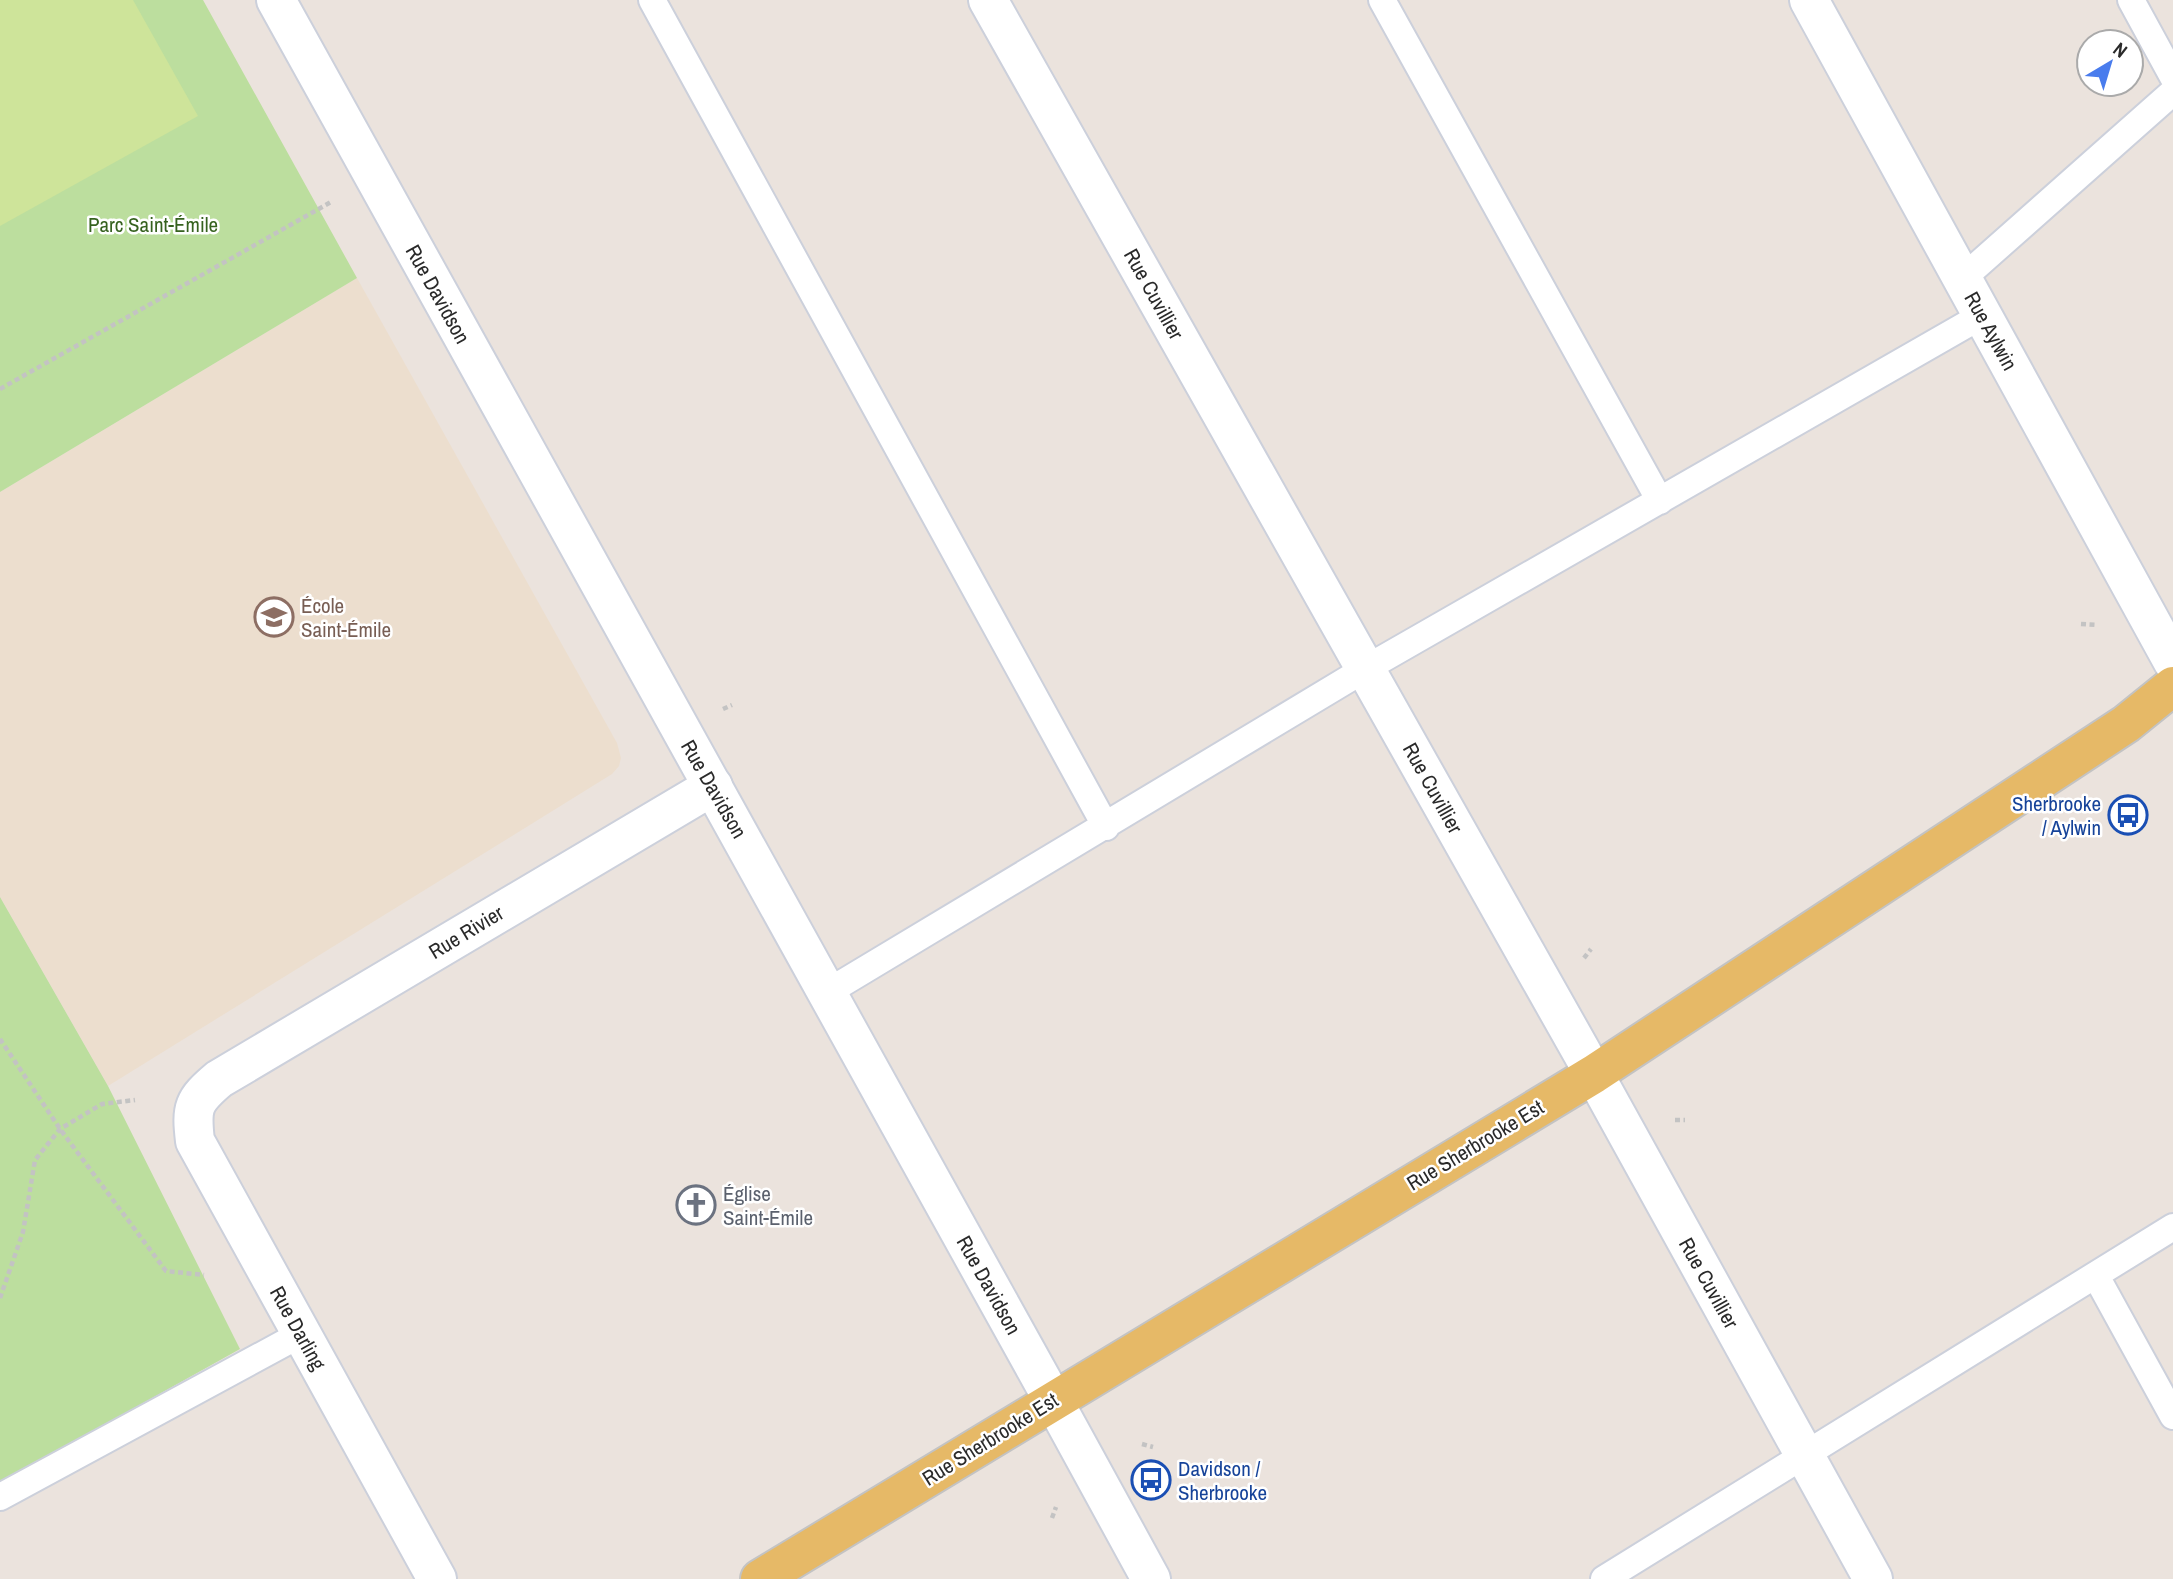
<svg xmlns="http://www.w3.org/2000/svg" width="2173" height="1579" font-family="'Archivo Narrow',sans-serif">
  <style>
    .education { fill: #ecdece }
    .green { fill: #bcde9e }
    .pitch { fill: #cee49a }
    .lines { fill: none; stroke-linecap: round; stroke-linejoin: round }
    .lane-casing { stroke: #ccd0db; stroke-width: 30 }
    .street-casing { stroke: #ccd0db; stroke-width: 42 }
    .secondary-casing { stroke: #ccd0db; stroke-width: 42 }
    .primary-casing { stroke: #c3c3c3; stroke-width: 42 }
    .path { stroke: #c3c3c3; stroke-width: 4.5; stroke-dasharray: 5 3.5; stroke-linecap: butt }
    .lane { stroke: #fff; stroke-width: 26 }
    .street { stroke: #fff; stroke-width: 38 }
    .secondary { stroke: #fff; stroke-width: 38 }
    .primary { stroke: #e6b967; stroke-width: 38 }
    .labels { text-anchor: middle; dominant-baseline: central; stroke-width: 5; stroke-linejoin: round; paint-order: stroke }
    .park-label { font-size: 21px; fill: #36621f; stroke: #fff }
    .street-label { font-size: 21px; fill: #2a2a2a; stroke: #fff }
    .education-label { font-size: 21px; fill: #785e54; stroke: #fff; text-anchor: start }
    .transit-label { font-size: 21px; fill: #164399; stroke: #fff; text-anchor: end }
    .worship-label { font-size: 21px; fill: #5b616d; stroke: #fff; text-anchor: start }
  </style>
  <rect width="100%" height="100%" fill="#ebe3dd"/>
  <path class="education" d="M357,278L617,743L621,758L619,766L612,774L108,1086L0,897V492Z"/>
  <path class="green" d="M0,0H203L357,278L0,492Z
    M0,897L108,1086L240,1349L0,1483Z"/>
  <path class="pitch" d="M0,0H133L198,116L0,226Z"/>
  <g class="lines">
    <g class="lane-casing">
      <path id="lane" d="M652,0L1106,827
        M1382,0L1660,501
        M2131,0L2173,77
        M1963,278L2173,92
        M826,993L1365,669L1983,315
        M2096,1276L2173,1416
        M0,1497L301,1334
        M1604,1579L2173,1227"/>
    </g>
    <g class="street-casing">
      <path id="street" d="M988,0L1594,1074L1873,1579
        M1809,0L2173,662
        M1053,1400L1151,1579
        M437,1579L195,1141C191,1107 193,1101 219,1079L713,786"/>
    </g>
    <g class="secondary-casing">
      <path id="secondary" d="M276,0L1053,1400"/>
    </g>
    <g class="primary-casing">
      <path id="primary" d="M760,1579L1594,1074L2126,724L2173,686"/>
    </g>
    <path class="path" d="M0,389L331,202
      M2081,624L2097,625
      M723,709L732,705
      M1584,958L1591,949
      M0,1039L60,1129L166,1271L204,1275
      M1675,1120H1685
      M0,1298L23,1232L35,1160L60,1129L102,1104L135,1100
      M1142,1444L1153,1447
      M1052,1518L1056,1507"/>
    <use href="#lane" class="lane"/>
    <use href="#street" class="street"/>
    <use href="#secondary" class="secondary"/>
    <use href="#primary" class="primary"/>
  </g>
  <defs>
    <g id="school-ring" transform="scale(2.0125)"><circle r="9.5" fill="#fff" stroke="#8d6e63" stroke-width="1.5"/><path d="M0-5L7-2L0 1L-7-2ZM-4 1L0 2.5L4 1V4Q0 6-4 4Z" fill="#8d6e63"/></g>
    <g id="bus-ring" transform="scale(2.0125)"><circle r="9.5" fill="#fff" stroke="#1a4fb4" stroke-width="1.5"/><path d="M-5-6H5V4H4V6H2V4H-2V6H-4V4H-5ZM-3.5-4V0h7V-4ZM-3.5 1.2v1.5H-2V1.2ZM2 1.2v1.5H3.5V1.2Z" fill="#1a4fb4"/></g>
    <g id="church-ring" transform="scale(2.0125)"><circle r="9.5" fill="#fff" stroke="#6b7280" stroke-width="1.5"/><path d="M-1.2-6h2.4v3.5h3.3v2.4h-3.3V6h-2.4V-.1h-3.3v-2.4h3.3Z" fill="#6b7280"/></g>
  </defs>
  <g fill-rule="evenodd">
    <use href="#school-ring" x="274" y="617"/>
    <use href="#bus-ring" x="2128" y="815"/>
    <use href="#church-ring" x="696" y="1205"/>
    <use href="#bus-ring" x="1151" y="1480"/>
  </g>
  <g class="labels">
    <g class="park-label">
      <text x="153" y="224">Parc Saint-Émile</text>
    </g>
    <g class="street-label">
      <text transform="translate(438 294) rotate(61)">Rue Davidson</text>
      <text transform="translate(1154 294) rotate(61)">Rue Cuvillier</text>
      <text transform="translate(1991 331) rotate(61)">Rue Aylwin</text>
      <text transform="translate(1433 788) rotate(61)">Rue Cuvillier</text>
      <text transform="translate(714 789) rotate(60)">Rue Davidson</text>
      <text transform="translate(466 932) rotate(-31)">Rue Rivier</text>
      <text transform="translate(1475 1145) rotate(-31)">Rue Sherbrooke Est</text>
      <text transform="translate(1709 1283) rotate(61)">Rue Cuvillier</text>
      <text transform="translate(989 1285) rotate(61)">Rue Davidson</text>
      <text transform="translate(298 1328) rotate(61)">Rue Darling</text>
      <text transform="translate(990 1439) rotate(-32)">Rue Sherbrooke Est</text>
    </g>
    <g class="education-label">
      <text x="301" y="605">École<tspan x="301" dy="24">Saint-Émile</tspan></text>
    </g>
    <g class="transit-label">
      <text x="2101" y="803">Sherbrooke<tspan x="2101" dy="24">/ Aylwin</tspan></text>
      <text x="1178" y="1468" text-anchor="start">Davidson /<tspan x="1178" dy="24">Sherbrooke</tspan></text>
    </g>
    <g class="worship-label">
      <text x="723" y="1193">Église<tspan x="723" dy="24">Saint-Émile</tspan></text>
    </g>
  </g>
  <g transform="translate(2110 63) rotate(38)"><circle r="33" fill="#ffffff" stroke="#aaaaaa" stroke-width="2"/>
  <path d="M0-5L12 26L0 18L-12 26Z" fill="#497ced"/>
  <text y="-10" font-size="19" font-weight="bold" text-anchor="middle" fill="#2a2a2a">N</text>
  </g>
</svg>
